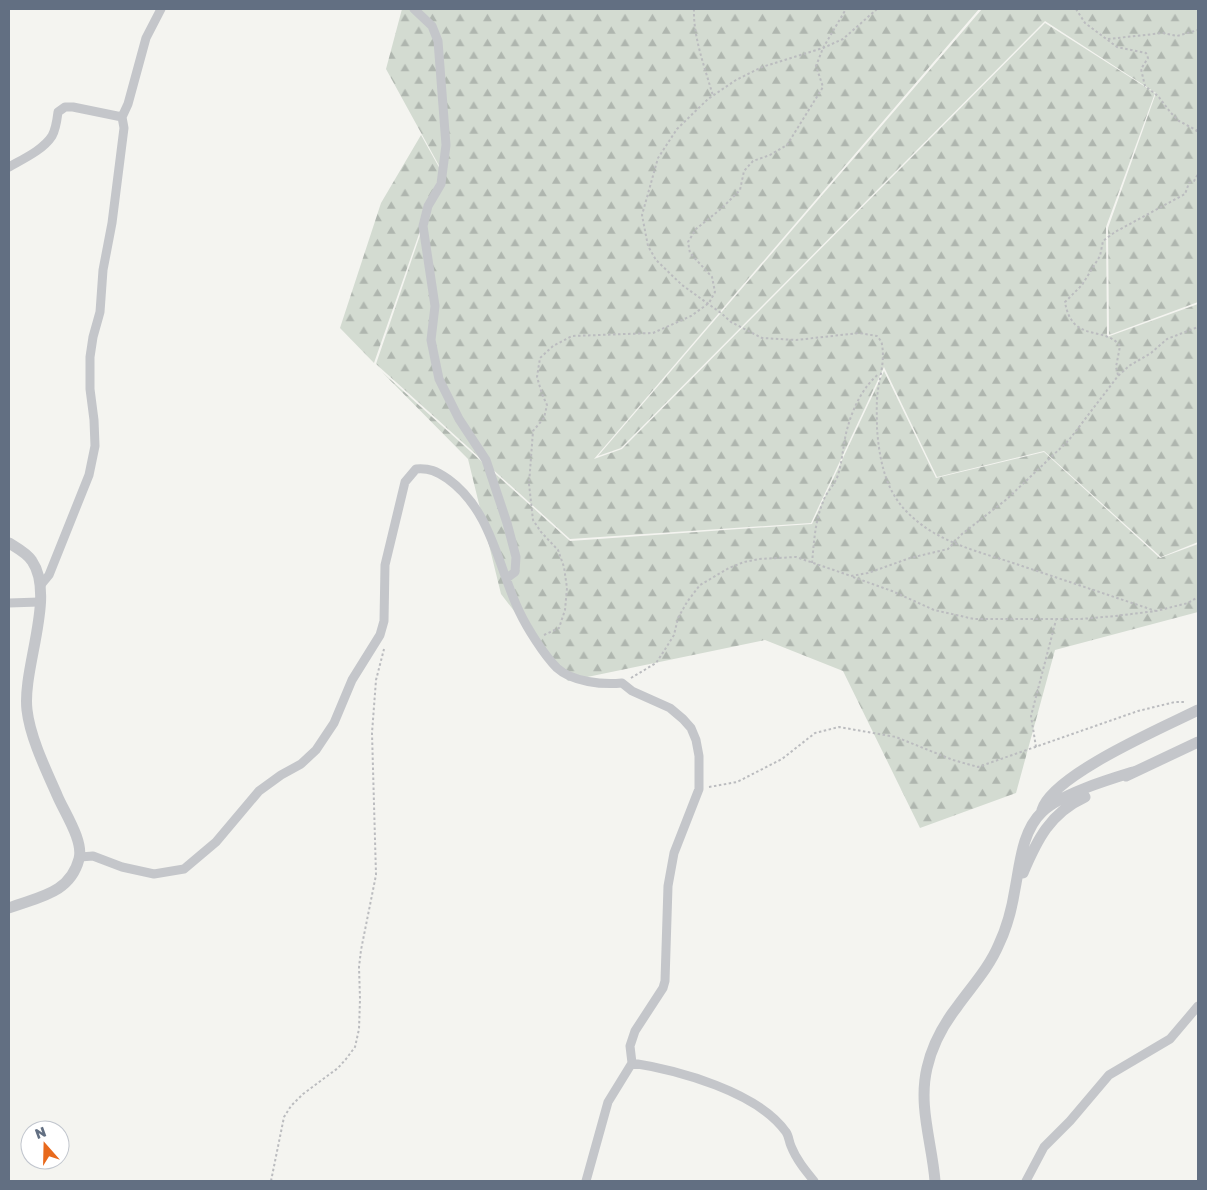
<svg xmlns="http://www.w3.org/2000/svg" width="1207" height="1190" font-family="'Golos Text',sans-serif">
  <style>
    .forest { fill: url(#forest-firs) }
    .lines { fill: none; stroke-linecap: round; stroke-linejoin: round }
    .path { stroke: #bbbcbf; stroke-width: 2; stroke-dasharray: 2.5 2.5; stroke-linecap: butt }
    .minor { stroke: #c4c6ca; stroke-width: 9 }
    .tertiary { stroke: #c4c6ca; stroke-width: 11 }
  </style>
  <defs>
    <pattern id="forest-firs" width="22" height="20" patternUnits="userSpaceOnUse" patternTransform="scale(1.25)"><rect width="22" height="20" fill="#d3dbd1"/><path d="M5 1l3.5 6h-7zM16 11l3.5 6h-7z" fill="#afb6af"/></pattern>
  </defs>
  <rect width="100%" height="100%" fill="#f4f4f0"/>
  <path class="forest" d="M402,9H979L594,459L622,449L1045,23L1155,93L1106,227L1107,337L1198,304V542L1161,557L1044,451L937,477L884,367L811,523L570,539L376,364L442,171L386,69Z
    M982,9H1198V302L1109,335L1108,228L1156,93L1045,21L621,448L598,456Z
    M421,135L441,171L374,363L340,328L381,203Z
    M884,371L936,478L1044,452L1160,558L1198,544V612L1055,650L1016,793L920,828L843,671L765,640L568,681L501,594L468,459L382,372L570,541L812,524Z"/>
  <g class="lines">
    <path class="path" d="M694,9C693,37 705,68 713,96
      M877,9L843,39L823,48L762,67L736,80L708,99L677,129L658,158L642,215L648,246L656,260L682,285L721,313L731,322L762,338L796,340L859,333L877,336C879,339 882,341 882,345C885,360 880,376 878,390C876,403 877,416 877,428C879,458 885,490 907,512C938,544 982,552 1022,566C1067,581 1111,596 1156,611
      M1076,9L1085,23L1117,47L1146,53L1148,58L1141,69L1145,86L1158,96L1171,113L1179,121L1196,130L1198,134
      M1108,39L1163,33L1177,36L1198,30
      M1118,375L1116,367L1120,346C1105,325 1072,344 1065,302L1082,285L1100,256L1103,241L1115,232L1185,194L1189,183L1194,181L1198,174
      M812,563C814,542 815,521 823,502C826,492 835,485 838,475C843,459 843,442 848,426C853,408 864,385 879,374
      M853,577L892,591L934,610L974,619H1081L1115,616L1156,611L1188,603L1198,597
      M544,635L559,628L565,610L567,588L564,567L558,550L541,532L533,520L529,484L533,431L544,418L547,405L542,394L537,377L540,358L553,346L572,336L653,333L691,316L709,303L715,292L712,277L690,253L688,242L696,229L722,208L740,190L744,171L753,161L770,155L787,145L823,87L816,66L823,48L846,9
      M631,678L656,663L664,651L674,635L678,618L687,602L700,585L729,568L744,562L759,559L796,557L851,576L868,573L910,558L948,549L962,534L1007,499L1069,440L1118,376L1129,366L1151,353L1167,339L1198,327
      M1036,747L1031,716L1056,620
      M709,787L737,782L782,759L815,733L839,727L896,737L953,760L978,767L1138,711L1175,702H1186
      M271,1181L284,1117L291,1106L303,1094L338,1068L346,1059L355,1047L359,1029L360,999L359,967L361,950L376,875L372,733L376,680L384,649"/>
    <path class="minor" d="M414,9L432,26L438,41L446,145L441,184L428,206L423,226L435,306L431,340L439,379L459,419L486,460L507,523L516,557L515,572L507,578
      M9,167C23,159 43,150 52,136C56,129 57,120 58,112L65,107H73L122,117
      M40,586L49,575L89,475L95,446L94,420L90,389V357L93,337L100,312L103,270L112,223L124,128L122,117L128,104L146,38L161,9
      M9,603L39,602
      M80,857L93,856L122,867L154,874L184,869L216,842L259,791L281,775L301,764L316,750L334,723L352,680L380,635L384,621L385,565L405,482L416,469C430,468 436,471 448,479C491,510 498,566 519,611C527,628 544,655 557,668C572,682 603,685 622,683L632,691L670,708L683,719L691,728L696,740L699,756V789L674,853L668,886L665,981L663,988L635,1031L630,1046L632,1063L608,1102L586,1181
      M632,1063C678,1070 758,1092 786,1132C789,1136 789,1142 791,1146C796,1159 805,1170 814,1181
      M1026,1181L1044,1147L1070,1121L1109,1075L1170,1039L1198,1006"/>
    <path class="tertiary" d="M9,543C17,548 27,553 32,561C56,596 22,669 27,710C30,737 46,770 57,795C64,812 84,841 79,859C70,894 37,897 9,908
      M1126,776L1198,742
      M1042,810C1052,775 1164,727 1198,710
      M1023,873C1037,840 1050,813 1085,797
      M935,1181C932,1143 918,1106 927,1068C932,1046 943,1025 957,1007C972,986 989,968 999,944C1007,927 1012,908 1015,889C1020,864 1022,831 1042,812C1061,794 1107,780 1133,772"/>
  </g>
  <rect width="1207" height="1190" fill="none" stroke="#626f82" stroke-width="20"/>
  <g transform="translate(45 1145) rotate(340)"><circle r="24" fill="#ffffff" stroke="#c0c5cd"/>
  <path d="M0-4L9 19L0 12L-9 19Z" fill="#e8691c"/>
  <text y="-8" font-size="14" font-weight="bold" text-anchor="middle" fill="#626f82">N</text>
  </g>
</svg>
